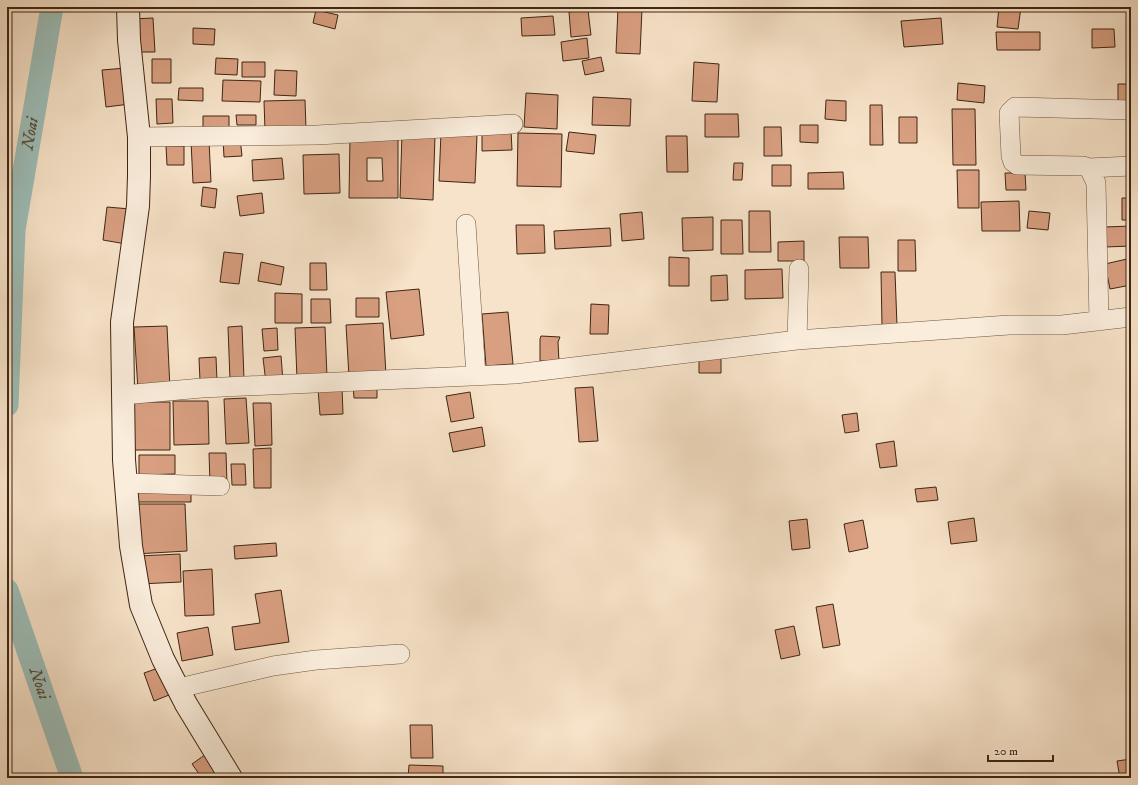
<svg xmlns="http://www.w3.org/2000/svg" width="1138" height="785" font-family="'IM FELL DW Pica',serif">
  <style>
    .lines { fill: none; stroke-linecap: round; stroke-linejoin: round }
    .canal { stroke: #9dbeb9; stroke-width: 23 }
    .building { fill: #d89f81; stroke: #402613; fill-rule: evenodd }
    .street-casing { stroke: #6e5540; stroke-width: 20 }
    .secondary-casing { stroke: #402613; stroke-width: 24 }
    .street { stroke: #faeddc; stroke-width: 19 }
    .secondary { stroke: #faeddc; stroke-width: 22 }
    .labels { text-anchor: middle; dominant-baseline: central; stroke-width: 3; stroke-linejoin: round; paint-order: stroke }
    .water-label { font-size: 17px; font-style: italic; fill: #574c3c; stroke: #faeddc }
  </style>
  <rect width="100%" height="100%" fill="#f7e3c9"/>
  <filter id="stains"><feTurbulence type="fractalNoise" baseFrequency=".005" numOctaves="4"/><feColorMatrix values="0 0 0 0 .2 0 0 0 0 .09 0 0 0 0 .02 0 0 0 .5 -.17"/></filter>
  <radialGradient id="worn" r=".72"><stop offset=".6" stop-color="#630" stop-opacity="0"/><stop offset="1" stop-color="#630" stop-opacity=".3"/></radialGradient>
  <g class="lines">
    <g class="canal">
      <path id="s1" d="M7,405L14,230L52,7"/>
      <path id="s2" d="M7,590L72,778"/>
    </g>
  </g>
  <path class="building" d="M564,7H585L564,9Z
    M999,7H1021L1018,29L997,27Z
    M618,8L642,9L640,54L616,53Z
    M316,10L338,15L335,29L313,23Z
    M588,10L591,35L571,37L569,12Z
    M553,16L555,35L522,36L521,18Z
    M153,18L155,52H133L132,19Z
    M941,18L943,44L904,47L901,21Z
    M193,28L215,29L214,45L193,44Z
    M1092,29H1114L1115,47L1092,48Z
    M996,32H1040V50H997Z
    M587,38L589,58L563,61L561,42Z
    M601,57L604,71L585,75L582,61Z
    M216,58L238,59L237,75L215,74Z
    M152,59H171V83H152Z
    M242,62H265V77H242Z
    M694,62L719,64L717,102L692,101Z
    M126,68L130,104L106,107L102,70Z
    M275,70L297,71L296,96L274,95Z
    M223,80L261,81L260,102L222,101Z
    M958,83L985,86L984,103L957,100Z
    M1118,84H1131V106H1118Z
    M179,88H203V101L178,100Z
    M526,93L558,95L557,129L524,127Z
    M593,97L631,99L630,126L592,125Z
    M156,99H172L173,123L157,124Z
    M305,100L306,129L265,130L264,101Z
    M826,100L846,101V121L825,119Z
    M870,105H882L883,145H870Z
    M952,109H975L976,165H953Z
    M705,114H738L739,137H705Z
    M236,115H256V125H237Z
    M203,116H229V129H203Z
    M899,117H917V143H899Z
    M800,125H818V143L800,142Z
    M764,127H781L782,156H764Z
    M482,131H511L512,150L482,151Z
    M569,132L596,135L594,154L566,151Z
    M398,133V198H349L350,136ZM367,158H382L383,181H367Z
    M402,133L435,134L433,200L400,198Z
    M441,133L477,135L475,183L439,181Z
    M518,133L562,134L561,187L517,186Z
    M666,136H687L688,172H667Z
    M240,138L242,156L224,157L223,139Z
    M191,141H209L211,182L193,183Z
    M166,146H184V165H167Z
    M339,154L340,193L304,194L303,155Z
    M282,158L284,179L253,181L252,160Z
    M734,163H743L742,180H733Z
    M772,165H791V186H772Z
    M957,170H979V208H958Z
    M843,172L844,189H808V173Z
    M1005,173H1025L1026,190H1006Z
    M203,187L217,189L215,208L201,206Z
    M262,193L264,213L240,216L237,196Z
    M1122,198H1131V220H1122Z
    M1019,201L1020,231H982L981,202Z
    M107,207L130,209L126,244L103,240Z
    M749,211H770L771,252H749Z
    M1029,211L1050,213L1048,230L1027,228Z
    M642,212L644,239L622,241L620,214Z
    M713,217V250L683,251L682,218Z
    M721,220H742L743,254H721Z
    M516,225H544L545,253L517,254Z
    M1131,226V246L1105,247V227Z
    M610,228L611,246L555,249L554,231Z
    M839,237H868L869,268H840Z
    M898,240H915L916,271H898Z
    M804,241V261H778V242Z
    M224,252L243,254L239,284L220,282Z
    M669,257L689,258V286H669Z
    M1127,259L1131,277V285L1110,289L1105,264Z
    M261,262L284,267L281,285L258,281Z
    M310,263H326L327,290H310Z
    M782,269L783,298L745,299V270Z
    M881,272H895L897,326H882Z
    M727,275L728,300L711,301V276Z
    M419,289L424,335L391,339L386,292Z
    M275,293L302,294V323H275Z
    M356,298H379V317H356Z
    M311,299H330L331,323H311Z
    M591,304L609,305L608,334H590Z
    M508,312L513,364L486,366L482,314Z
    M383,323L386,375L349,377L346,325Z
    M167,326L170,389L138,390L134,327Z
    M242,326L244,379L230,380L228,327Z
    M325,327L327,377L297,379L295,328Z
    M277,328L278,350L264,351L262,329Z
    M541,336L560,337L558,342L559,362L540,361V339Z
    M281,356L283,381L266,383L263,358Z
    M216,357L217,381H200L199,358Z
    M721,357V373H699V358Z
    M377,384V398H354L353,385Z
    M593,387L598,441L579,442L575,388Z
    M342,388L343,414L320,415L318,389Z
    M470,392L474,418L451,422L446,396Z
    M246,398L249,443L226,444L224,399Z
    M173,401H208L209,444L174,445Z
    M132,402H170V450H133Z
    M253,403H271L272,445L255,446Z
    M857,413L859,431L845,433L842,415Z
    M482,427L485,446L453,452L449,433Z
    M894,441L897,466L880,468L876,444Z
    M271,448V488H254L253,449Z
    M209,453H226L227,484H210Z
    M139,455H175V474L139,475Z
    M231,464H245L246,485H232Z
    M191,487V502H136V488Z
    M936,487L938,500L917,502L915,489Z
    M132,504H185L187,551L135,554Z
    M974,518L977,541L951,544L948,522Z
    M807,519L810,548L792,550L789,521Z
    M863,520L868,548L849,552L844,524Z
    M276,543L277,556L235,559L234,546Z
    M180,554L181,582L139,584L138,556Z
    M212,569L214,615L185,616L183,571Z
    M281,590L289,642L235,650L232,627L260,623L255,594Z
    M833,604L840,645L823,648L816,607Z
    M794,626L800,655L781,659L775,630Z
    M208,627L213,655L182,661L177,633Z
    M164,666L174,693L154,701L144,673Z
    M410,725H432L433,758H411Z
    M209,752L228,778H202L192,764Z
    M1131,759V776L1120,778L1117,761Z
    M409,765L443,766V778H408Z"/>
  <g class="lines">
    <g class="street-casing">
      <path id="street" d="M139,137L317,135L513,124
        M1089,168L1131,166
        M466,224L476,376
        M1099,321L1096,183L1089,168L1083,166L1017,165L1013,162L1011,156L1009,113L1015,107L1131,110
        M797,340L799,269
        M123,395L202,388L515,374L797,340L1009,325H1062L1131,317
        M126,483L220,486
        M179,688L273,666L316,660L400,654"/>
    </g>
    <g class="secondary-casing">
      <path id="secondary" d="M128,7L129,40L139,137V176L138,206L122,322L124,460L131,546L141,605L163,659L186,704L231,778"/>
    </g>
    <use href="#street" class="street"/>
    <use href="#secondary" class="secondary"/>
  </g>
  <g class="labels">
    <g class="water-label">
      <text stroke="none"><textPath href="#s1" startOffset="273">Noai</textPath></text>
      <text stroke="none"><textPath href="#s2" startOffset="99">Noai</textPath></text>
    </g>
  </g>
  <rect width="1138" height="785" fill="none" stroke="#f7e3c9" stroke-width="24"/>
  <rect x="8" y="8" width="1122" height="769" fill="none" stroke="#402613" stroke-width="2"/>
  <rect x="12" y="12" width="1114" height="761" fill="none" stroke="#402613"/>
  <path d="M988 755v6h65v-6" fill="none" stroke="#402613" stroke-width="2"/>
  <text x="994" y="755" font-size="12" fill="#402613" stroke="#faeddc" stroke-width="3" paint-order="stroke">20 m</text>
  <rect width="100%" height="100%" filter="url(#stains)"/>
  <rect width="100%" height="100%" fill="url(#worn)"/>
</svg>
